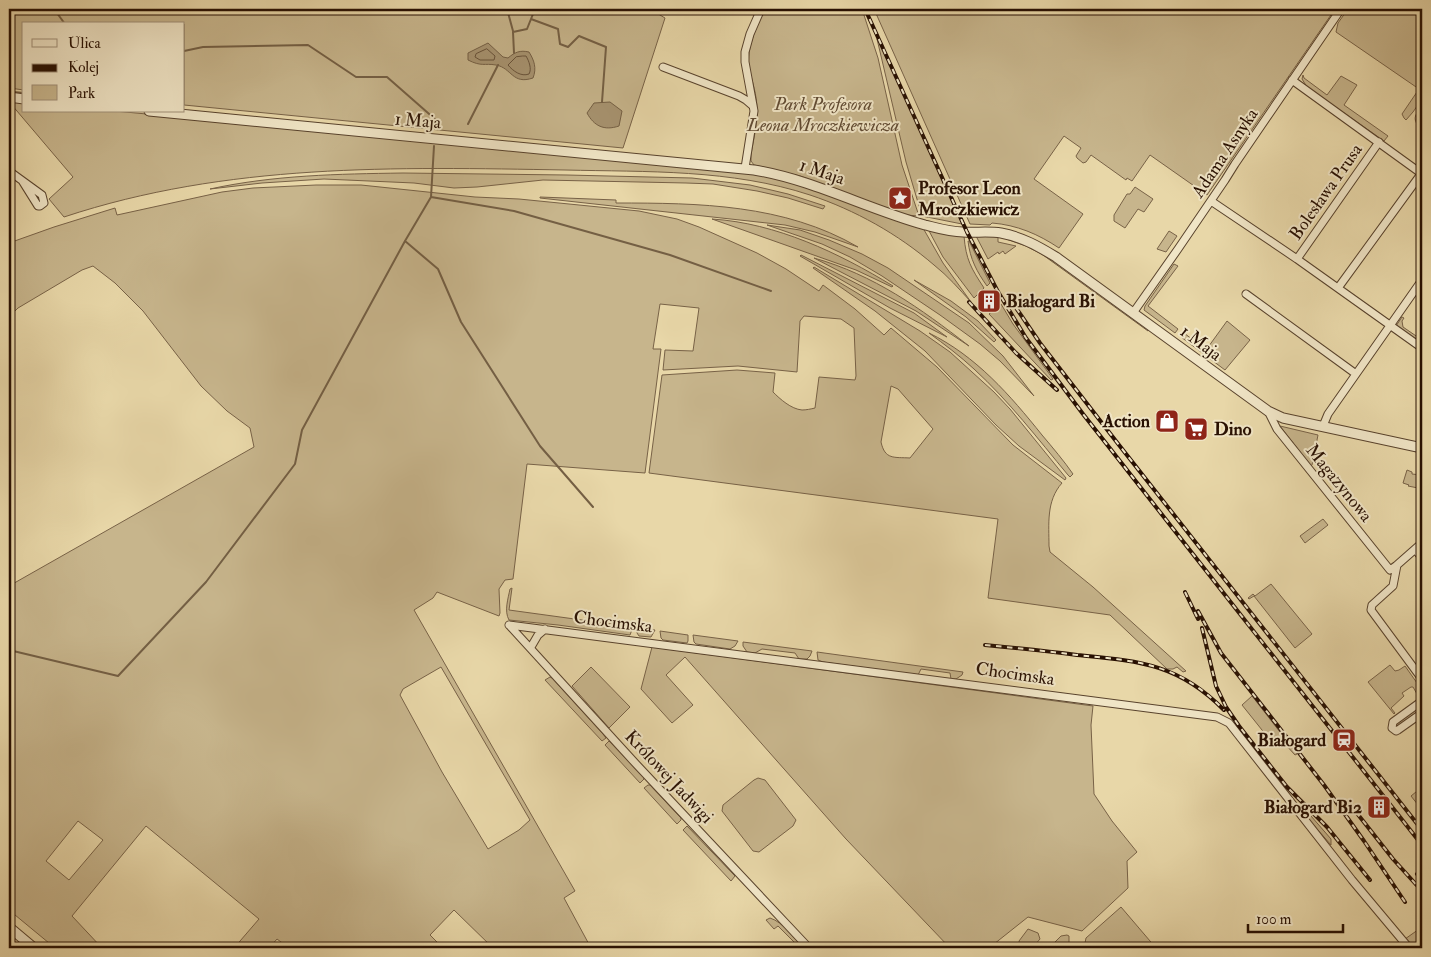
<svg xmlns="http://www.w3.org/2000/svg" width="1431" height="957" font-family="'IM FELL Double Pica',serif">
  <style>
    .green { fill: #c7b58c; stroke: #786247; fill-rule: evenodd }
    .water { fill: #a79370; stroke: #745f44 }
    .lines { fill: none; stroke-linecap: round; stroke-linejoin: round }
    .shore { stroke: #685239; stroke-width: 1 }
    .stream { stroke: #745f44; stroke-width: 2 }
    .minor-casing { stroke: #58422c; stroke-width: 9 }
    .tertiary-casing { stroke: #58422c; stroke-width: 11 }
    .minor { stroke: #f0e5c6; stroke-width: 7 }
    .tertiary { stroke: #f0e5c6; stroke-width: 9 }
    .rail-casing { stroke: #281002; stroke-width: 4 }
    .rail { stroke: #f0e5c6; stroke-width: 2; stroke-dasharray: 5.5; stroke-linecap: butt }
    .labels { text-anchor: middle; dominant-baseline: central; stroke-width: 4; stroke-linejoin: round; paint-order: stroke }
    .park-label { font-size: 18px; font-style: italic; fill: #604a32; stroke: #f0e5c6 }
    .street-label { font-size: 18px; fill: #281002; stroke: #f0e5c6 }
    .poi-label { font-size: 18px; font-weight: bold; fill: #281002; stroke: #f0e5c6; text-anchor: start }
  </style>
  <rect width="100%" height="100%" fill="#e8d7a8"/>
  <filter id="stains"><feTurbulence type="fractalNoise" baseFrequency=".004" numOctaves="4"/><feColorMatrix values="0 0 0 0 .2 0 0 0 0 .09 0 0 0 0 .02 0 0 0 .5 -.17"/></filter>
  <radialGradient id="worn" r=".72"><stop offset=".6" stop-color="#630" stop-opacity="0"/><stop offset="1" stop-color="#630" stop-opacity=".3"/></radialGradient>
  <path class="green" d="M9,9H650L665,18L623,148L184,105V24H24V90L9,88Z
    M765,9H862L878,58L902,165L919,216L906,215L800,176L754,165L751,161V155C753,141 758,123 757,109C757,95 752,81 749,68C746,48 757,26 765,9Z
    M874,9H1335L1207,195L1150,155L1132,181L1127,178L1126,180L1091,155L1086,162L1083,163L1077,158L1076,156L1081,148L1064,136L1034,179L1083,214L1059,248C1038,234 1017,225 992,223L990,225L970,224Z
    M1348,9H1422V99L1413,112L1406,120L1404,118L1402,114L1419,89L1336,32L1338,23Z
    M877,39H878L962,224L922,216L906,162Z
    M1303,75L1304,78L1327,95L1341,76L1357,85L1344,105L1388,136L1384,141L1307,87L1302,79Z
    M10,101L24,102V111H115L733,170L797,183L923,228L943,263L971,302C959,289 948,276 934,265C898,234 855,210 810,195C731,169 647,172 565,170C395,167 227,163 64,217L49,199L73,177L11,104Z
    M1422,105V129C1411,120 1415,115 1422,105Z
    M403,173L567,175L692,178L750,185L788,194L825,206L823,209L788,198L757,191L713,184L686,183L543,180L477,187L454,188L414,183L324,179L262,183L210,189C274,175 338,174 403,173Z
    M316,185H361L475,197L519,199L639,211L677,219L699,227L757,253L786,269L819,291L823,285L855,309L884,335L891,328L937,367L1013,445L1062,483C1046,501 1049,524 1049,546L1050,552L1093,587L1186,671L1183,672L1177,667L1173,669H1167L1110,615L988,598L998,519L649,473L662,375L737,370L775,373L773,392C780,399 791,409 802,410C806,410 811,409 815,408L819,377L855,380L856,376L854,328L841,319L804,316L800,321L797,372L738,366L663,370L665,350L693,351L699,308L660,304L653,349H661L645,473L527,464L513,579L505,580L499,589L500,613L499,616L437,592L433,598L414,610L575,891L564,898L591,948H493L454,910L430,935L443,948H289L277,939L269,948H234L259,919L146,826L72,916L102,948H55L9,910V586L254,447L250,428L227,411L201,386L143,311L115,283L93,266L82,270L18,308L9,317V243L54,227L115,208L117,215L222,192L253,188ZM891,386L898,389L933,429L910,458C894,457 885,460 881,442ZM441,667L530,820L519,830L488,849L442,772L400,695L403,689ZM78,821L103,840L69,880L46,861Z
    M1135,187L1153,199L1144,212L1138,209L1125,228L1114,221V215L1127,194H1130Z
    M540,197L616,200V203C699,203 784,204 858,247L815,232L785,225L540,198Z
    M712,219C776,223 839,253 893,286L892,287L856,270Z
    M767,225L800,230L829,240L862,254L888,268L969,323L1003,356L1034,396L1000,361L980,344L940,315L882,276L850,257L822,244Z
    M928,229L964,236C966,260 971,268 984,288L974,298L943,257Z
    M1169,231L1177,236L1166,252L1157,249Z
    M976,236H998V242L1016,246L1005,254L1003,251L999,254L998,252L988,259Z
    M1006,239L1021,241L1044,253L1148,329V331L1043,255L1026,246Z
    M968,241H969L990,283L987,286C977,272 970,259 968,241Z
    M801,255L914,313L947,337L890,308L800,256Z
    M814,258C874,275 920,308 969,346L916,311Z
    M1174,264L1178,266L1148,306L1178,329L1175,333L1144,310L1145,306Z
    M814,267L920,331L950,352L994,392L1010,409L1066,478L1065,480L1019,446L996,425L925,351L875,311L813,268Z
    M914,280L951,301L978,321L996,340L994,342L966,317Z
    M1001,304L1013,324L1053,379L1051,380L989,314Z
    M1402,317L1404,318L1402,321L1403,327L1422,340V345L1396,326Z
    M1227,321L1250,340L1225,370L1181,337L1184,333L1206,350Z
    M929,333C976,356 1010,395 1042,435C1053,448 1064,461 1073,474L1070,477L1068,475C1038,439 1009,401 974,369C960,356 944,344 929,333Z
    M1280,426L1318,435L1312,465L1311,466Z
    M1407,470L1412,472V474L1421,475L1418,488L1408,486L1409,485L1403,483Z
    M1323,519L1328,525L1305,543L1300,536Z
    M1271,584L1312,634L1295,648L1254,596L1249,599L1248,598L1253,594L1255,596Z
    M512,588L509,610L633,627L630,635L558,625L509,620C504,611 508,599 510,589Z
    M637,628L655,630L651,637L639,636L637,633Z
    M660,631L688,635V641L687,643L663,640L661,638Z
    M693,635L738,641L735,646L730,649L696,644L694,642Z
    M743,642L812,651L810,656L807,659H799L795,653L762,649L755,653L747,652L743,646Z
    M652,647L1093,706L1091,725L1094,794L1112,821L1137,852L1127,861L1128,888L1082,931L1028,917L989,948H950L846,839L685,657L666,675L693,705L672,723L641,689Z
    M817,652L963,672L962,675L956,679H951L950,673L921,669L918,675L823,662L818,660Z
    M1390,665L1395,671L1399,670L1405,666L1422,690V694L1420,692L1417,694L1413,687H1411L1402,693L1404,696L1391,708L1395,713L1394,714L1368,682Z
    M591,667L630,707L609,728L572,686Z
    M550,677L552,678L603,734L606,738L602,741L545,680Z
    M1252,696L1297,754L1295,755L1285,744L1274,745L1242,705Z
    M609,741L643,776L644,779L640,783L605,745Z
    M758,778L765,780L796,820L793,826L759,852L753,851L722,811L723,805L754,780Z
    M648,785H650L681,818V820L677,824L644,788Z
    M1422,787V810L1411,796Z
    M1298,805L1303,811L1311,816L1331,839V845L1297,806Z
    M687,826L735,876L731,881L683,830Z
    M1121,907L1156,948H1090L1085,943L1086,938Z
    M770,918C783,922 794,938 803,948H800L778,926L774,929L766,920Z
    M1422,927V948H1412L1405,939Z
    M1028,929L1038,933L1040,939L1033,947L1030,943L1023,948H1020L1019,941Z
    M1067,935L1069,936V942L1062,948H1049L1061,936Z"/>
  <path class="water" d="M488,43L503,57L508,58C515,52 520,50 529,52C534,60 537,68 533,78C512,85 512,68 496,65C484,63 482,67 468,60V53Z
    M610,102L622,111L619,126C604,131 594,126 587,113L594,103Z"/>
  <g class="lines">
    <path class="shore" d="M487,49L495,56L494,60H480L475,57L476,54Z
      M523,56H526C529,61 532,69 529,74C521,77 513,71 508,65L516,57Z"/>
    <path class="stream" d="M54,9L65,24
      M507,9L513,31
      M531,19L558,29L560,44L568,47L579,36L606,47L602,102
      M184,51L203,47L308,45L356,77H387L436,120V126
      M514,53L513,32L527,29L535,9
      M14,92L24,93
      M468,124L498,65
      M431,197L514,211L670,255L771,291
      M405,241L438,269L461,322L540,446L593,507
      M9,650L118,676L206,582L295,464L302,430L405,241L431,197L434,146"/>
    <g class="minor-casing">
      <path id="minor" d="M663,67L739,96L746,100L753,106
        M1292,80L1422,174
        M745,168L754,111L745,62V52L750,34L761,9
        M9,171L42,195L44,203L40,206H38L23,182
        M1211,201L1297,259L1422,348
        M1297,259L1379,142
        M1338,288L1421,174
        M1246,294L1356,374
        M1133,313L1178,249L1225,180L1235,164L1341,9
        M1268,411L1277,429L1390,570L1397,565L1422,543
        M1323,426L1328,414L1422,280
        M1415,549L1422,558
        M1397,565L1393,586L1372,605L1371,610L1422,679
        M509,625L1217,717L1229,723L1352,880L1409,948
        M509,625L637,765L809,948
        M531,647L538,635L545,629
        M1422,701L1393,722L1392,728L1396,731L1398,730L1422,713"/>
    </g>
    <g class="tertiary-casing">
      <path id="tertiary" d="M9,97L24,99
        M149,111L754,170C814,180 867,209 925,225C937,228 950,232 963,232C975,233 988,231 1001,233C1022,237 1038,246 1056,257L1268,411L1283,418L1422,448
        M9,927L34,948"/>
    </g>
    <use href="#minor" class="minor"/>
    <use href="#tertiary" class="tertiary"/>
    <g class="rail-casing">
      <path id="rail" d="M865,9L967,232L997,290L1026,338L1083,414L1240,614L1422,845
        M1010,299L1040,343L1119,445L1422,830
        M969,302L1016,353L1057,390
        M1185,592L1198,619
        M1198,611L1221,653L1324,785L1364,841L1405,902
        M1202,628L1216,686L1226,707L1239,726L1287,787L1327,827L1370,880
        M985,645C1016,648 1046,651 1077,655C1138,661 1178,663 1224,710
        M1356,812L1393,859L1422,891
        M1417,874L1422,879"/>
    </g>
    <use href="#rail" class="rail"/>
  </g>
  <defs>
    <g id="sight-square" transform="scale(1.25)"><rect x="-9" y="-9" width="18" height="18" rx="4" fill="#8f2418" stroke="#f0e5c6"/><path d="M0-6L1.8-2.2L6-1.7L2.9 1.2L3.7 5.4L0 3.3L-3.7 5.4L-2.9 1.2L-6-1.7L-1.8-2.2Z" fill="#fff"/></g>
    <g id="building-square" transform="scale(1.25)"><rect x="-9" y="-9" width="18" height="18" rx="4" fill="#8f2418" stroke="#f0e5c6"/><path d="M-4-6H4V6H1V3H-1V6H-4ZM-2.5-4.3h1.7v1.8h-1.7ZM.8-4.3h1.7v1.8H.8ZM-2.5-1h1.7V.8h-1.7ZM.8-1h1.7V.8H.8Z" fill="#fff"/></g>
    <g id="shop-square" transform="scale(1.25)"><rect x="-9" y="-9" width="18" height="18" rx="4" fill="#8f2418" stroke="#f0e5c6"/><path d="M-5-2.5h2.3a2.7 3.5 0 0 1 5.4 0H5L5.5 6h-11ZM-1.5-2.5h3a1.5 2.3 0 0 0-3 0Z" fill="#fff"/></g>
    <g id="supermarket-square" transform="scale(1.25)"><rect x="-9" y="-9" width="18" height="18" rx="4" fill="#8f2418" stroke="#f0e5c6"/><path d="M-6-5.5h2.5l.6 2H6L4.5 2H-2.5L-4.4-4H-6ZM-1.5 3.2a1.3 1.3 0 1 0 .1 0ZM3 3.2a1.3 1.3 0 1 0 .1 0Z" fill="#fff"/></g>
    <g id="station-square" transform="scale(1.25)"><rect x="-9" y="-9" width="18" height="18" rx="4" fill="#8f2418" stroke="#f0e5c6"/><path d="M-3-6H3Q5-6 5-4V2Q5 4 3 4L4.5 6H3L1.5 4h-3L-3 6H-4.5L-3 4Q-5 4-5 2V-4Q-5-6-3-6ZM-3.5-4v3h7v-3ZM-3.5 1v1.5H-2V1ZM2 1v1.5H3.5V1Z" fill="#fff"/></g>
  </defs>
  <g fill-rule="evenodd">
    <use href="#sight-square" x="900" y="198"/>
    <use href="#building-square" x="989" y="301"/>
    <use href="#shop-square" x="1167" y="421"/>
    <use href="#supermarket-square" x="1196" y="429"/>
    <use href="#station-square" x="1344" y="740"/>
    <use href="#building-square" x="1379" y="807"/>
  </g>
  <g class="labels">
    <g class="park-label">
      <text x="823" y="104">Park Profesora<tspan x="823" dy="21">Leona Mroczkiewicza</tspan></text>
    </g>
    <g class="street-label">
      <text transform="translate(418 121) rotate(5)">1 Maja</text>
      <text transform="translate(1225 153) rotate(-56)">Adama Asnyka</text>
      <text transform="translate(822 172) rotate(19)">1 Maja</text>
      <text transform="translate(1326 192) rotate(-55)">Bolesława Prusa</text>
      <text transform="translate(1201 343) rotate(37)">1 Maja</text>
      <text transform="translate(1339 483) rotate(51)">Magazynowa</text>
      <text transform="translate(613 622) rotate(7)">Chocimska</text>
      <text transform="translate(1015 674) rotate(8)">Chocimska</text>
      <text transform="translate(669 777) rotate(47)">Królowej Jadwigi</text>
    </g>
    <g class="poi-label">
      <text x="918" y="188">Profesor Leon<tspan x="918" dy="21">Mroczkiewicz</tspan></text>
      <text x="1006" y="301">Białogard Bi</text>
      <text x="1150" y="421" text-anchor="end">Action</text>
      <text x="1214" y="429">Dino</text>
      <text x="1326" y="740" text-anchor="end">Białogard</text>
      <text x="1362" y="807" text-anchor="end">Białogard Bi2</text>
    </g>
  </g>
  <rect width="1431" height="957" fill="none" stroke="#e8d7a8" stroke-width="30"/>
  <rect x="10" y="10" width="1411" height="937" fill="none" stroke="#281002" stroke-width="2.5"/>
  <rect x="15" y="15" width="1401" height="927" fill="none" stroke="#281002"/>
  <rect x="22" y="22" width="162" height="90" fill="#f0e5c6" stroke="#a09078"/>
  <rect x="32" y="39" width="25" height="8" fill="#f0e5c6" stroke="#a09078"/>
  <text x="68" y="48" font-size="15" fill="#281002">Ulica</text>
  <rect x="32" y="64" width="25" height="8" fill="#281002" stroke="#a09078"/>
  <text x="68" y="72" font-size="15" fill="#281002">Kolej</text>
  <rect x="32" y="85" width="25" height="15" fill="#c7b58c" stroke="#a09078"/>
  <text x="68" y="98" font-size="15" fill="#281002">Park</text>
  <path d="M1248 924v8h95v-8" fill="none" stroke="#281002" stroke-width="2.5"/>
  <text x="1256" y="924" font-size="15" fill="#281002" stroke="#f0e5c6" stroke-width="4" paint-order="stroke">100 m</text>
  <rect width="100%" height="100%" filter="url(#stains)"/>
  <rect width="100%" height="100%" fill="url(#worn)"/>
</svg>
